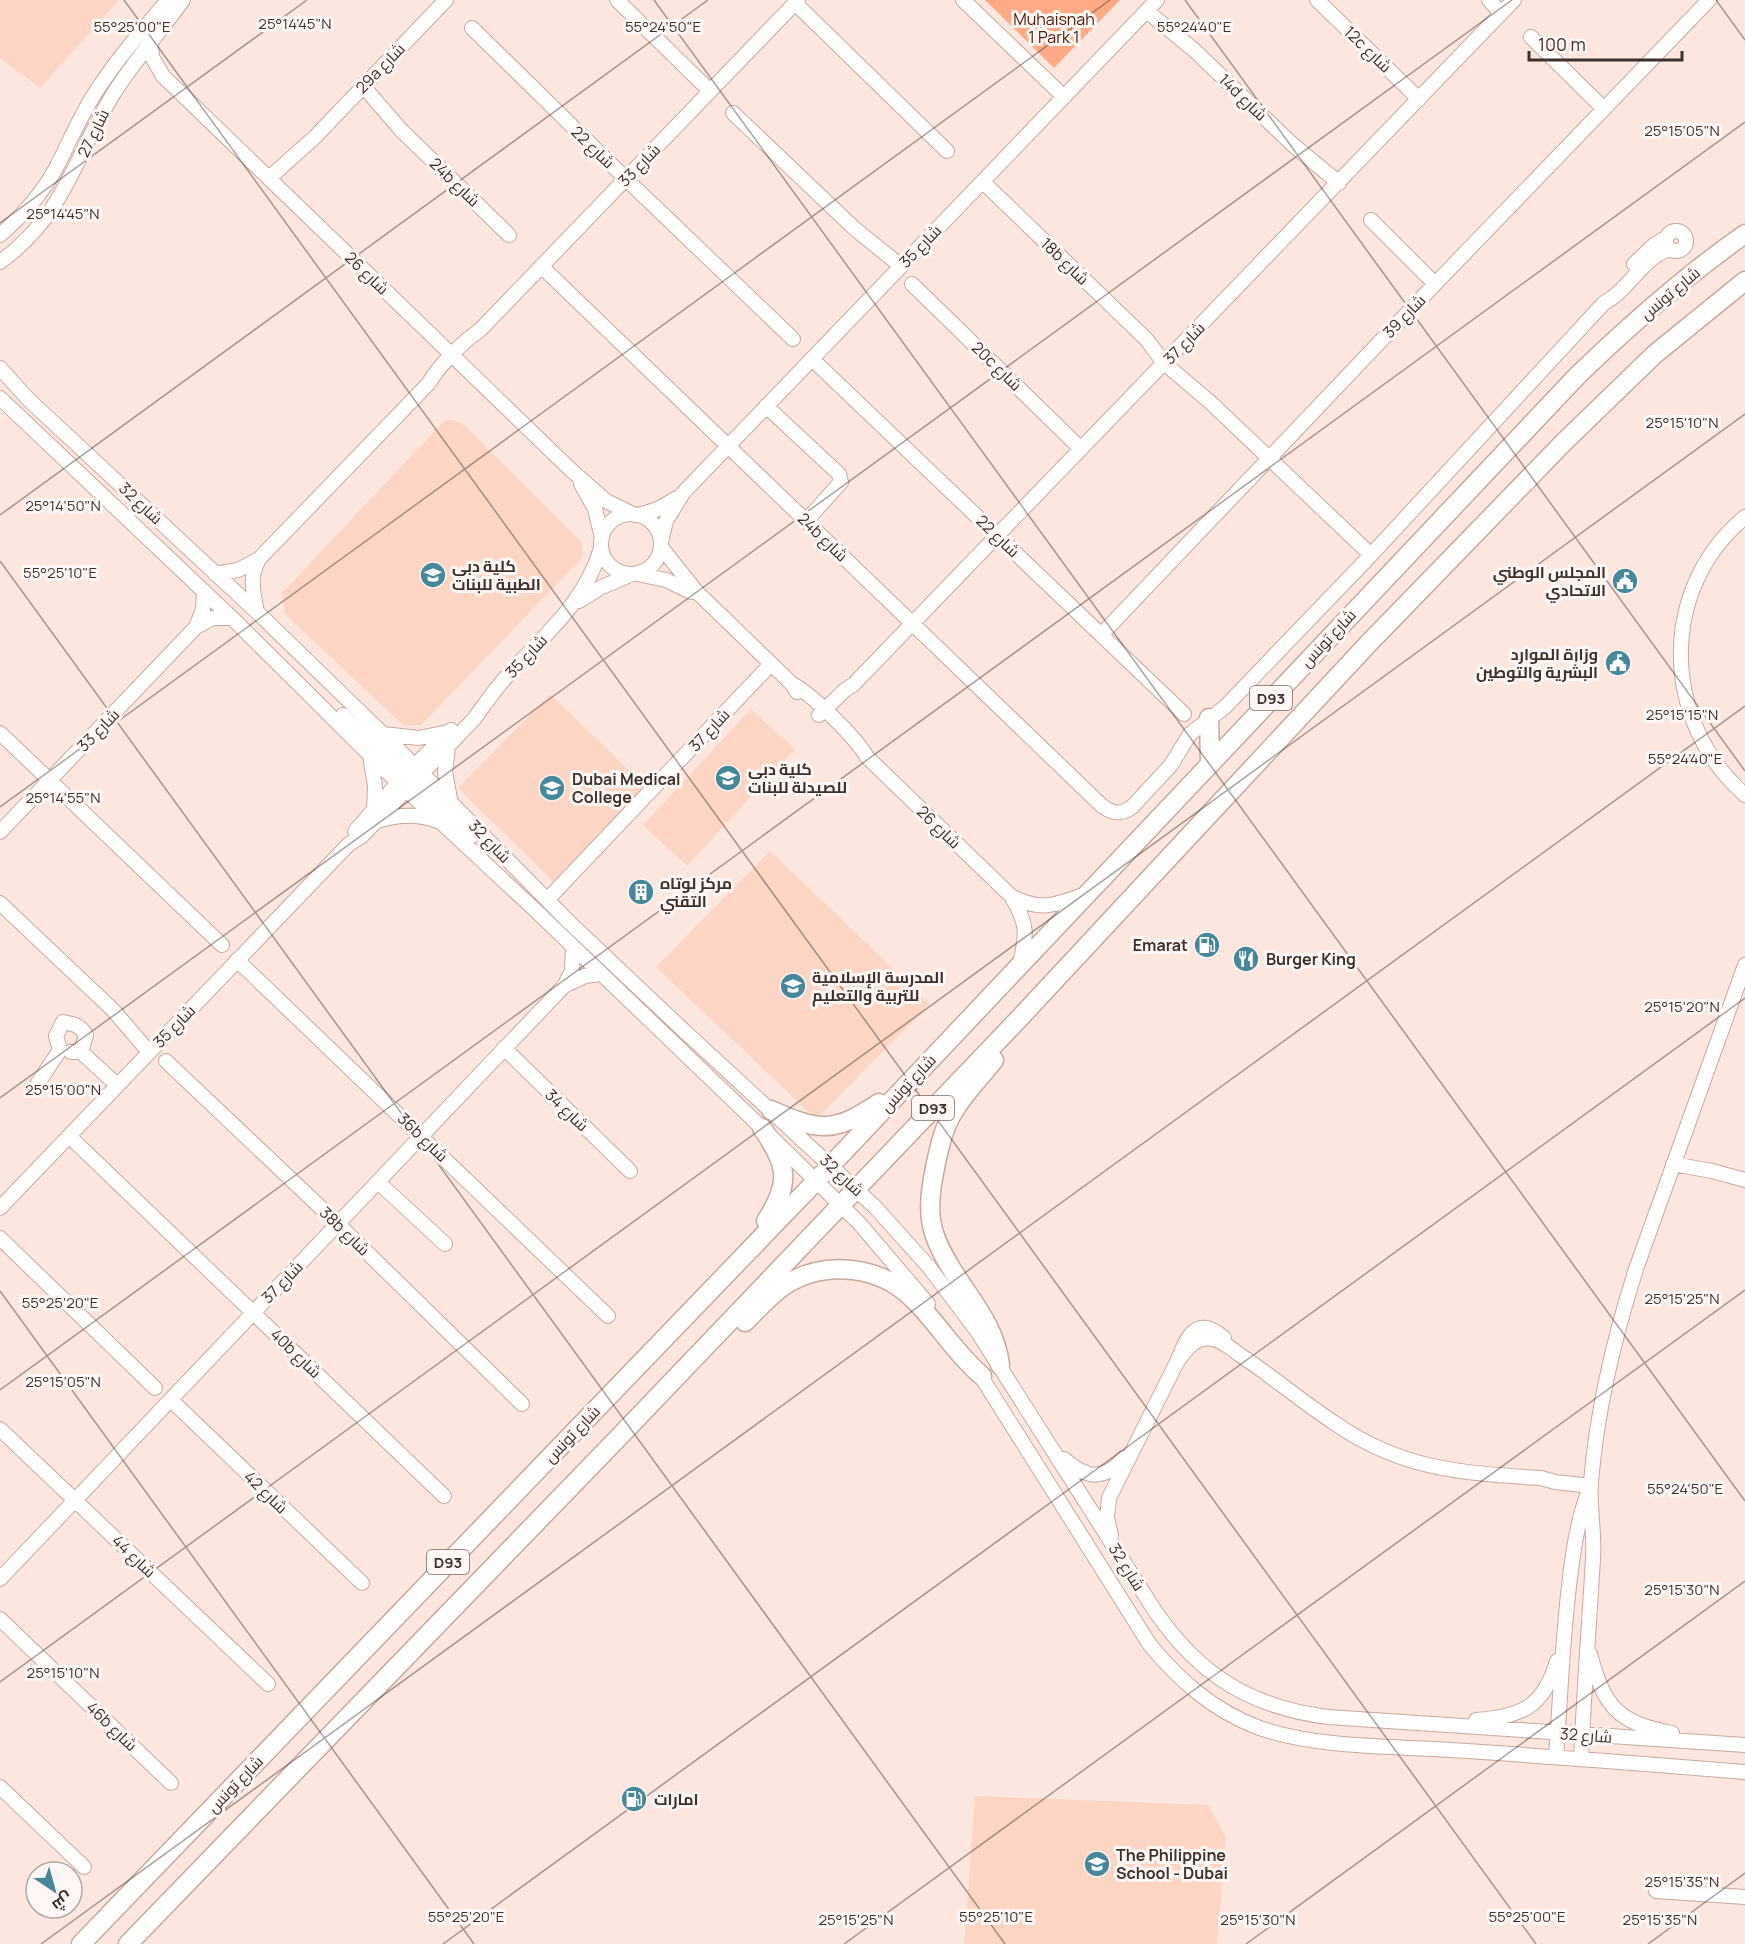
<svg xmlns="http://www.w3.org/2000/svg" width="1745" height="1944" font-family="Manrope,Cairo,sans-serif">
  <style>
    .built { fill: #fdd5c5 }
    .green { fill: #feaa86 }
    .lines { fill: none; stroke-linecap: round; stroke-linejoin: round }
    .minor-casing { stroke: #c8a99c; stroke-width: 16 }
    .major-casing { stroke: #c8a99c; stroke-width: 21 }
    .minor { stroke: #fff; stroke-width: 14 }
    .major { stroke: #fff; stroke-width: 18 }
    .ticks { fill: none; stroke: #3d312c; stroke-width: 1.5; stroke-opacity: 0.45 }
    .labels { text-anchor: middle; dominant-baseline: central; stroke-width: 6; stroke-linejoin: round; paint-order: stroke }
    .shield { fill: #fef7f5; stroke: #776c68; stroke-width: 1.5 }
    .shield-label { font-size: 15px; font-weight: bold; fill: #3d312c }
    .park-label { font-size: 16px; fill: #491600; stroke: #fef7f5 }
    .street-label { font-size: 16px; fill: #3d312c; stroke: #fef7f5 }
    .poi-label { font-size: 16px; font-weight: bold; fill: #3d312c; stroke: #fef7f5; text-anchor: start }
    .ticks-label { font-size: 15px; text-anchor: middle; fill: #3d312c; stroke: #fef7f5; stroke-width: 6; stroke-linejoin: round; paint-order: stroke }
  </style>
  <rect width="100%" height="100%" fill="#fbe7df"/>
  <path class="built" d="M0,0H119L40,88L0,58Z
    M445,420H453L464,425L582,543L583,557L421,725L404,726L285,614L282,593Z
    M550,694L646,787L554,882L458,788Z
    M751,709L795,749L687,866L643,825Z
    M770,851L930,1004L816,1119L656,967Z
    M975,1796L1208,1805L1226,1838L1217,1944H964Z"/>
  <path class="green" d="M985,0H1120L1054,68Z"/>
  <g class="lines">
    <g class="minor-casing">
      <path id="minor" d="M617,0L710,91
        M963,0L1064,97
        M1317,0L1419,99
        M1489,0L1501,13
        M795,3L947,151
        M1147,11L1194,50L1292,144L1339,183
        M472,28L626,179L793,339
        M1531,37L1604,109
        M151,42L152,57L163,76L571,470L606,501L635,515
        M363,86L401,130L509,235
        M733,113L855,229L901,266
        M269,178L315,137L446,0
        M983,182L1147,340L1164,363L1210,402L1371,555
        M1371,220L1435,284
        M1666 241a10 10 0 1 1 20 0a10 10 0 1 1-20 0Z
        M0,235C22,216 42,194 56,168C68,145 78,121 92,98C114,62 141,32 168,0
        M0,262C64,216 74,159 112,96C133,62 160,32 183,0
        M1634,264L1654,245L1667,237
        M541,266L1101,805C1112,814 1121,815 1132,807L1171,765L1190,734L1225,707L1371,555L1604,303C1629,290 1642,258 1669,249
        M912,284L1081,449
        M812,359L1184,714
        M0,368L29,400L257,612L383,734L569,922L681,1028L875,1207L929,1267L977,1331L1155,1611C1199,1675 1250,1707 1328,1717L1745,1745
        M0,398L232,618L387,772L534,909L762,1128L859,1223L928,1304
        M766,406L839,474L841,482L806,521
        M581,484L595,509L602,538
        M601 544a30 30 0 1 1 60 0a30 30 0 1 1-60 0Z
        M639,515L658,509L677,498
        M1745,517C1658,589 1661,721 1745,795
        M661,542L666,521L683,493L1157,0
        M661,547L696,591L792,684L797,692
        M215,574L238,570L259,559L429,383C439,365 464,341 480,330L798,0
        M637,574L666,580L691,592
        M579,601L600,588L632,574
        M257,612C253,592 249,577 259,559
        M196,627L203,610L204,591
        M1101,635L1435,284L1709,0
        M792,684C811,693 856,738 867,757L1011,896C1028,923 1027,934 1020,964
        M343,715L400,769L407,773L415,775
        M819,715L845,690L853,685L1514,0
        M0,733L222,945
        M383,734L419,738L448,732
        M448,747L445,772L450,799
        M370,755L375,786L374,810
        M408,780L418,784L472,836
        M377,821C397,815 417,813 437,821
        M355,831L407,773L451,730
        M0,832L196,627L213,618H232
        M1011,896C1040,912 1056,905 1086,894
        M547,900L771,664
        M0,903L113,1010L149,1052
        M237,960L608,1316
        M564,986L585,976L600,974
        M504,1048L630,1171
        M71,1052H81L117,1085
        M166,1061L338,1224L522,1404
        M38,1083L60,1050L56,1036L63,1022C74,1024 80,1025 86,1035L81,1052
        M69,1136L444,1496
        M1673,1164L1712,1171L1745,1180
        M378,1182L445,1244
        M0,1208L349,844L362,836L474,719C485,704 495,689 508,675C545,634 585,603 601,548
        M0,1238L155,1388
        M1177,1362C1186,1350 1195,1335 1213,1339C1223,1341 1232,1349 1240,1355C1272,1376 1301,1401 1333,1422C1401,1470 1462,1473 1541,1478L1555,1482L1591,1486
        M977,1370L1150,1645C1180,1681 1213,1710 1257,1727C1314,1748 1390,1746 1450,1750C1549,1756 1647,1764 1745,1772
        M171,1400L362,1583
        M0,1429L268,1684
        M1064,1459C1086,1478 1103,1482 1124,1458
        M1111,1535L1107,1518L1109,1498L1177,1362C1187,1337 1196,1314 1224,1338
        M0,1579L564,986L572,971L573,947
        M0,1619L171,1783
        M1590,1654C1604,1706 1617,1723 1672,1733
        M1476,1720C1521,1717 1544,1707 1557,1661
        M1556,1757C1560,1703 1562,1649 1568,1595C1572,1559 1576,1524 1589,1490
        M1581,1759C1584,1692 1589,1626 1593,1559C1595,1534 1589,1507 1591,1482C1597,1409 1614,1338 1636,1269L1745,965
        M0,1787L84,1867
        M1656,1891L1745,1897"/>
    </g>
    <g class="major-casing">
      <path id="major" d="M1209,718L1210,763
        M994,1060C981,1077 965,1092 954,1111C944,1127 940,1144 936,1163C925,1216 928,1233 958,1279C976,1306 996,1331 1000,1365
        M771,1110C820,1132 834,1133 879,1103
        M762,1128C788,1165 791,1183 766,1221
        M745,1322C758,1309 770,1295 785,1285C826,1259 882,1266 915,1301C939,1325 956,1354 982,1376
        M81,1944L816,1181L1578,375C1631,324 1685,276 1745,234
        M128,1944L620,1436L1014,1024L1368,644L1564,442L1655,354L1745,281"/>
    </g>
    <use href="#minor" class="minor"/>
    <use href="#major" class="major"/>
  </g>
  <path class="ticks" d="M124,0L1536,1944M654,0L1745,1501M1185,0L1745,771M1716,0L1745,40M0,223L307,0M0,515L708,0M0,561L1005,1944M0,807L1110,0M0,1098L1512,0M0,1291L474,1944M0,1390L1745,122M0,1682L1745,414M41,1944L1745,706M443,1944L1745,998M844,1944L1745,1290M1246,1944L1745,1581M1648,1944L1745,1873"/>
  <defs>
    <g id="university-disc" transform="scale(1.35)"><circle r="9.5" fill="#46889a" stroke="#fef7f5"/><path d="M0-5L7-2L0 1L-7-2ZM-4 1L0 2.5L4 1V4Q0 6-4 4Z" fill="#fff"/></g>
    <g id="civic-disc" transform="scale(1.35)"><circle r="9.5" fill="#46889a" stroke="#fef7f5"/><path d="M-.6-6.5H3V-4.5H.6V-3L4-1V1h2V6H-6V1h2V-1L-.6-3ZM-1.2 2.5V6h2.4V2.5Z" fill="#fff"/></g>
    <g id="building-disc" transform="scale(1.35)"><circle r="9.5" fill="#46889a" stroke="#fef7f5"/><path d="M-4-6H4V6H1V3H-1V6H-4ZM-2.5-4.3h1.7v1.8h-1.7ZM.8-4.3h1.7v1.8H.8ZM-2.5-1h1.7V.8h-1.7ZM.8-1h1.7V.8H.8Z" fill="#fff"/></g>
    <g id="fuel-disc" transform="scale(1.35)"><circle r="9.5" fill="#46889a" stroke="#fef7f5"/><path d="M-5.5-6h7V0h2V4h1.3V-2.5L3-4.5l.8-.8L6-3V5H2.5V1h-1V6h-7ZM-4.2-4.7v3.2H.2V-4.7Z" fill="#fff"/></g>
    <g id="restaurant-disc" transform="scale(1.35)"><circle r="9.5" fill="#46889a" stroke="#fef7f5"/><path d="M-5-6h1v4h1v-4h1v4h1v-4h1v5L-1.5 .5V6h-2V.5L-5-1ZM5-6V6H3V1.5H1.5Q1.5-4 5-6Z" fill="#fff"/></g>
    <g id="school-disc" transform="scale(1.35)"><circle r="9.5" fill="#46889a" stroke="#fef7f5"/><path d="M0-5L7-2L0 1L-7-2ZM-4 1L0 2.5L4 1V4Q0 6-4 4Z" fill="#fff"/></g>
  </defs>
  <g fill-rule="evenodd">
    <use href="#university-disc" x="433" y="575"/>
    <use href="#civic-disc" x="1625" y="581"/>
    <use href="#civic-disc" x="1618" y="663"/>
    <use href="#university-disc" x="728" y="778"/>
    <use href="#university-disc" x="552" y="788"/>
    <use href="#building-disc" x="641" y="892"/>
    <use href="#fuel-disc" x="1207" y="945"/>
    <use href="#restaurant-disc" x="1246" y="959"/>
    <use href="#school-disc" x="793" y="986"/>
    <use href="#fuel-disc" x="634" y="1799"/>
    <use href="#school-disc" x="1097" y="1864"/>
  </g>
  <g class="labels">
    <g class="shield">
      <rect x="1250" y="686" width="42" height="24" rx="4.5"/>
      <rect x="912" y="1096" width="42" height="24" rx="4.5"/>
      <rect x="427" y="1550" width="42" height="24" rx="4.5"/>
    </g>
    <g class="shield-label">
      <text x="1271" y="698">D93</text>
      <text x="933" y="1108">D93</text>
      <text x="448" y="1562">D93</text>
    </g>
    <g class="park-label">
      <text x="1054" y="19">Muhaisnah<tspan x="1054" dy="18">1 Park 1</tspan></text>
    </g>
    <g class="street-label">
      <text transform="translate(1368 49) rotate(44)">12c شارع</text>
      <text transform="translate(380 68) rotate(-46)">29a شارع</text>
      <text transform="translate(1243 97) rotate(44)">14d شارع</text>
      <text transform="translate(93 133) rotate(-64)">شارع 27</text>
      <text transform="translate(593 147) rotate(44)">شارع 22</text>
      <text transform="translate(639 165) rotate(-46)">شارع 33</text>
      <text transform="translate(455 182) rotate(44)">24b شارع</text>
      <text transform="translate(920 246) rotate(-46)">شارع 35</text>
      <text transform="translate(1065 261) rotate(44)">18b شارع</text>
      <text transform="translate(367 273) rotate(44)">شارع 26</text>
      <text transform="translate(1670 293) rotate(-40)">شارع تونس</text>
      <text transform="translate(1404 316) rotate(-46)">شارع 39</text>
      <text transform="translate(1184 343) rotate(-46)">شارع 37</text>
      <text transform="translate(997 366) rotate(44)">20c شارع</text>
      <text transform="translate(141 503) rotate(43)">شارع 32</text>
      <text transform="translate(998 536) rotate(44)">شارع 22</text>
      <text transform="translate(823 537) rotate(44)">24b شارع</text>
      <text transform="translate(1328 638) rotate(-47)">شارع تونس</text>
      <text transform="translate(526 656) rotate(-47)">شارع 35</text>
      <text transform="translate(98 730) rotate(-46)">شارع 33</text>
      <text transform="translate(709 730) rotate(-47)">شارع 37</text>
      <text transform="translate(939 827) rotate(44)">شارع 26</text>
      <text transform="translate(490 841) rotate(46)">شارع 32</text>
      <text transform="translate(174 1026) rotate(-46)">شارع 35</text>
      <text transform="translate(908 1083) rotate(-47)">شارع تونس</text>
      <text transform="translate(567 1110) rotate(44)">شارع 34</text>
      <text transform="translate(423 1137) rotate(44)">36b شارع</text>
      <text transform="translate(842 1175) rotate(43)">شارع 32</text>
      <text transform="translate(345 1231) rotate(44)">38b شارع</text>
      <text transform="translate(282 1282) rotate(-46)">شارع 37</text>
      <text transform="translate(296 1353) rotate(44)">40b شارع</text>
      <text transform="translate(572 1434) rotate(-46)">شارع تونس</text>
      <text transform="translate(266 1492) rotate(44)">شارع 42</text>
      <text transform="translate(134 1556) rotate(44)">شارع 44</text>
      <text transform="translate(1127 1567) rotate(58)">شارع 32</text>
      <text transform="translate(112 1726) rotate(44)">46b شارع</text>
      <text transform="translate(1586 1735) rotate(4)">شارع 32</text>
      <text transform="translate(235 1784) rotate(-46)">شارع تونس</text>
    </g>
    <g class="poi-label">
      <text x="452" y="566">كلية دبي<tspan x="452" dy="18">الطبية للبنات</tspan></text>
      <text x="1606" y="572" text-anchor="end">المجلس الوطني<tspan x="1606" dy="18">الاتحادي</tspan></text>
      <text x="1598" y="654" text-anchor="end">وزارة الموارد<tspan x="1598" dy="18">البشرية والتوطين</tspan></text>
      <text x="748" y="769">كلية دبي<tspan x="748" dy="18">للصيدلة للبنات</tspan></text>
      <text x="572" y="779">Dubai Medical<tspan x="572" dy="18">College</tspan></text>
      <text x="660" y="883">مركز لوتاه<tspan x="660" dy="18">التقني</tspan></text>
      <text x="1188" y="945" text-anchor="end">Emarat</text>
      <text x="1266" y="959">Burger King</text>
      <text x="812" y="977">المدرسة الإسلامية<tspan x="812" dy="18">للتربية والتعليم</tspan></text>
      <text x="654" y="1799">امارات</text>
      <text x="1116" y="1855">The Philippine<tspan x="1116" dy="18">School - Dubai</tspan></text>
    </g>
  </g>
  <g class="ticks-label">
    <text x="295" y="29">25°14'45"N</text>
    <text x="132" y="32">55°25'00"E</text>
    <text x="663" y="32">55°24'50"E</text>
    <text x="1194" y="32">55°24'40"E</text>
    <text x="1682" y="136">25°15'05"N</text>
    <text x="63" y="219">25°14'45"N</text>
    <text x="1682" y="428">25°15'10"N</text>
    <text x="63" y="511">25°14'50"N</text>
    <text x="60" y="578">55°25'10"E</text>
    <text x="1682" y="720">25°15'15"N</text>
    <text x="1685" y="764">55°24'40"E</text>
    <text x="63" y="803">25°14'55"N</text>
    <text x="1682" y="1012">25°15'20"N</text>
    <text x="63" y="1095">25°15'00"N</text>
    <text x="1682" y="1304">25°15'25"N</text>
    <text x="60" y="1308">55°25'20"E</text>
    <text x="63" y="1387">25°15'05"N</text>
    <text x="1685" y="1494">55°24'50"E</text>
    <text x="1682" y="1595">25°15'30"N</text>
    <text x="63" y="1678">25°15'10"N</text>
    <text x="1682" y="1887">25°15'35"N</text>
    <text x="466" y="1922">55°25'20"E</text>
    <text x="996" y="1922">55°25'10"E</text>
    <text x="1527" y="1922">55°25'00"E</text>
    <text x="856" y="1925">25°15'25"N</text>
    <text x="1258" y="1925">25°15'30"N</text>
    <text x="1660" y="1925">25°15'35"N</text>
  </g>
  <g transform="translate(54 1890) rotate(144)"><circle r="28" fill="#fef7f5" stroke="#b1a8a5" stroke-width="1.5"/>
  <path d="M0-4.5L10 22L0 15L-10 22Z" fill="#46889a"/>
  <text y="-9" font-size="16" font-weight="bold" text-anchor="middle" fill="#3d312c">ش</text>
  </g>
  <path d="M1529 51v9h153v-9" fill="none" stroke="#3d312c" stroke-width="3"/>
  <text x="1538" y="51" font-size="18" fill="#3d312c" stroke="#fef7f5" stroke-width="4.5" paint-order="stroke">100 m</text>
</svg>
